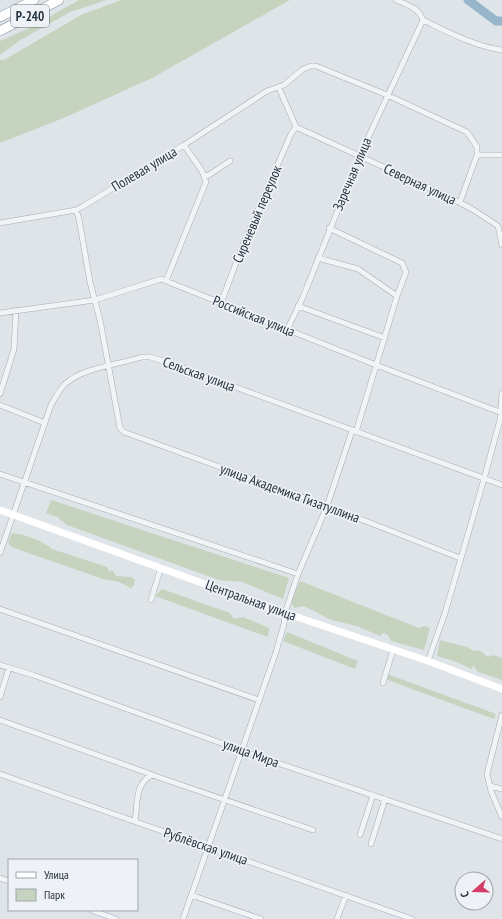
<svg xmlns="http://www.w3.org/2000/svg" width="502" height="919" font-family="'PT Sans Narrow',sans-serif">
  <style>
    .green { fill: #c6d3bf }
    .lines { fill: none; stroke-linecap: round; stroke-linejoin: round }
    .river { stroke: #98b6cb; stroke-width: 9 }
    .street-casing { stroke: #a4abb3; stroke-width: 6 }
    .highway-casing { stroke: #8593a0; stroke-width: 10 }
    .street { stroke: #f1f4f7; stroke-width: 5 }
    .secondary { stroke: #fff; stroke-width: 7 }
    .highway { stroke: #fff; stroke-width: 9 }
    .labels { text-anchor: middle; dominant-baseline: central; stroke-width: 3.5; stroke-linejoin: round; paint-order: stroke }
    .shield { fill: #eef2f6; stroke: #636c77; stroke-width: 1 }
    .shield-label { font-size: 13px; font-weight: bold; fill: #273340 }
    .street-label { font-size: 14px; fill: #273340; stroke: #eef2f6 }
  </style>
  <rect width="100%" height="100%" fill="#dfe4e9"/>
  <path class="green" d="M79,0H107L70,12L19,41L0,55V41L29,28Z
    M121,0H290L152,78L66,117L0,143V60H4L81,15Z
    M51,500L289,578L283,599L242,582L219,580L67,525L57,517L46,513Z
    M12,533C25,534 43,541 52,549L107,567L109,571H113L116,576L132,577L135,580L134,585L131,588L119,582L103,579L17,549L10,546L8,541Z
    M300,581L419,628L424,626L430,628L424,650L391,641L388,635L383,633L380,636L357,626L331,620L304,606L294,608L291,601Z
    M162,589L230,613L234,619L243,617L269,628L268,637L155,596Z
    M287,632L358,661L355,669L283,641Z
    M440,640L467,647L474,651L479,650L488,657L493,655L502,658V680L478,672L473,665L472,669L454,661L437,656Z
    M387,674L496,714L494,719L385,679Z"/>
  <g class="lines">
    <path class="river" d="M468,0L496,21H502"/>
    <g class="street-casing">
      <path id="street" d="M396,0C407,5 418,7 423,20C448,32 474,46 502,50
        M279,88L296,127
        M296,127L445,195L472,209L498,226L502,245
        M477,155H502
        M205,176L209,175L230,161
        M76,210L79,219L90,282L100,320L120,428L124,432L327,506L460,558
        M0,223L76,210L82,207L184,145L267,91L284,85L303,69L311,66H316L387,95L467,132L477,147V155L460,202
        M329,228L402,263L406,272L397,296L356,432
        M318,258L358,269L397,296
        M166,281L206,182L202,171L184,145
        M221,303L242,247L291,134L296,127
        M298,306L385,338
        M0,313L95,300L161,279L376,365L502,413
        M287,330L303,297L360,155L423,20
        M0,394L14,349L16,310
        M0,405L45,423
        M0,474L298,574
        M0,553L51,405C55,398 59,390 65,384C84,367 118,365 142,357H150L170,363L502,485
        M151,600L161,567
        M0,609L259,700
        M428,661L445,613L484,479L500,420L502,393
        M0,665L33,675L254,755L502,839
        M383,683L393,650
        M0,697L9,668
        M502,715L487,774L491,791L502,817
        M0,720L153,775
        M0,774L412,919
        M490,786L502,789
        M135,821C138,805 134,784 152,775L313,830
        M360,835L373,795
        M371,844L385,799
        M0,878L9,881
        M191,895L261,919
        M91,910L116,919
        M183,919L276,652L284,624L285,613L298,574L327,506L352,431
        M337,919L346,895"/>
    </g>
    <g class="highway-casing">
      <path id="highway" d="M0,17L34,0
        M0,31L59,0"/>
    </g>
    <use href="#street" class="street"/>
    <path class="secondary" d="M0,510L285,613L428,661L502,689"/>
    <use href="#highway" class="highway"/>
  </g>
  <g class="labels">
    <rect class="shield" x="11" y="5" width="38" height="22" rx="3"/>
    <g class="shield-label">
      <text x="30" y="16">Р-240</text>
    </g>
    <g class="street-label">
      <text transform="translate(144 169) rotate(-31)">Полевая улица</text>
      <text transform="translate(352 174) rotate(-67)">Заречная улица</text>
      <text transform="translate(420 184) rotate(25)">Северная улица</text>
      <text transform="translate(257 214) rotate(-67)">Сиреневый переулок</text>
      <text transform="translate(254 316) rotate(22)">Российская улица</text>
      <text transform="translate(199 374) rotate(20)">Сельская улица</text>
      <text transform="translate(290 493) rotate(20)">улица Академика Гизатуллина</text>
      <text transform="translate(251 600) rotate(20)">Центральная улица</text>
      <text transform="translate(251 753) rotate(20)">улица Мира</text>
      <text transform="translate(206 846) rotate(19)">Рублёвская улица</text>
    </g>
  </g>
  <rect x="8" y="859" width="130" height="52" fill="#eef2f6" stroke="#9ea6ad"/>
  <rect x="16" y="872" width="20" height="6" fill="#ffffff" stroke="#9ea6ad"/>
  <text x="44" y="879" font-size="12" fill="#273340">Улица</text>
  <rect x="16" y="889" width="20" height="12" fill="#c6d3bf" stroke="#9ea6ad"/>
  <text x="44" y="899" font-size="12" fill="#273340">Парк</text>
  <g transform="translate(474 891) rotate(250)"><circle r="19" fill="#eef2f6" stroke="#9ea6ad"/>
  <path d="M0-3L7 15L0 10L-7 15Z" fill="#d43d65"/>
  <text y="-6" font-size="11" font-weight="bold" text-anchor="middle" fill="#273340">С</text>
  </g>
</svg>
